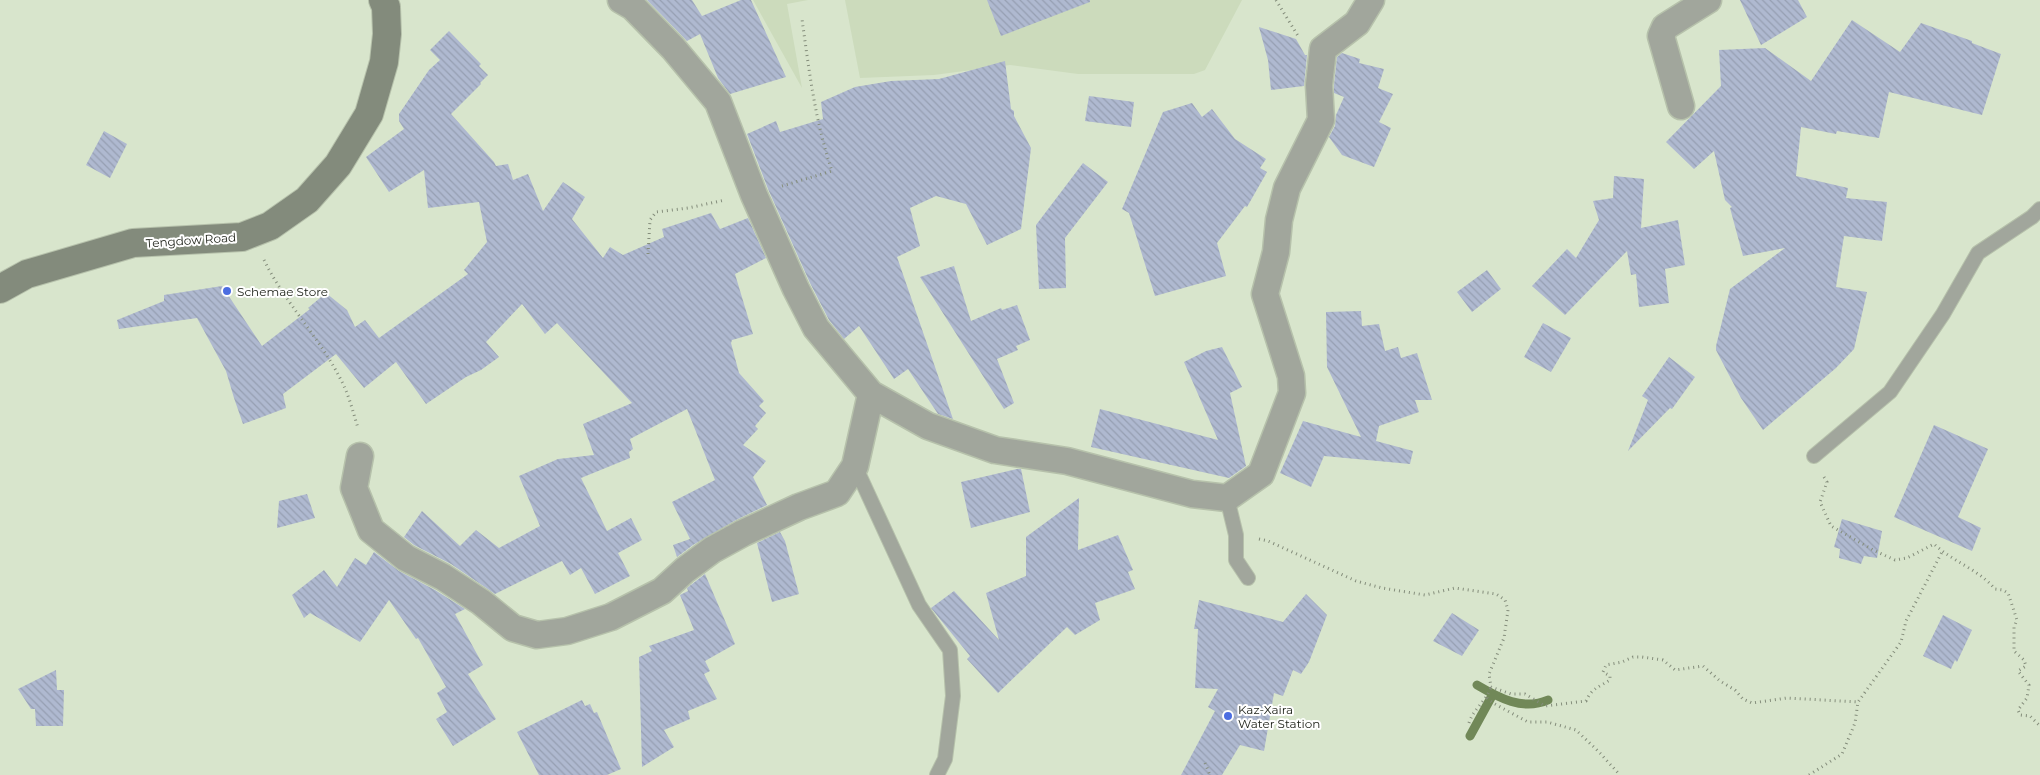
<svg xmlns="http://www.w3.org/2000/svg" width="2040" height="775" font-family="Montserrat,sans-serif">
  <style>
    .built { fill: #ccdbbc }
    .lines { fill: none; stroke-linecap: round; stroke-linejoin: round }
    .stream { stroke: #718858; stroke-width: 9 }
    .building { fill: url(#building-back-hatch) }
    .lane-casing { stroke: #b6c1ab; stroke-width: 16 }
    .street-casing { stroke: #b6c1ab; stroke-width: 29 }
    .secondary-casing { stroke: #b6c1ab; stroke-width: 30 }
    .path { stroke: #848d7b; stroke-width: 3; stroke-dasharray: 1 4; stroke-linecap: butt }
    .lane { stroke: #a1a69c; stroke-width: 14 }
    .street { stroke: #a1a69c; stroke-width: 26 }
    .secondary { stroke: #838b7c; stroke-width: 28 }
    .poi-dot { fill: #4c6de1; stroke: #fff; stroke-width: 2 }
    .labels { text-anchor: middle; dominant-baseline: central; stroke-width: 4; stroke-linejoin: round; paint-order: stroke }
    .street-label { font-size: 12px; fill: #1b1f16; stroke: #fff }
    .poi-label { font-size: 12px; fill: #1b1f16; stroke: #fff; text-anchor: start }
  </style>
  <defs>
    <pattern id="building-back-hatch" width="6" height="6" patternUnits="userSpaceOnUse" patternTransform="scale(1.25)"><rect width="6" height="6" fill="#afb9d0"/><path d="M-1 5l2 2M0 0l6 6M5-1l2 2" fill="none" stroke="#969fb2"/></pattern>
  </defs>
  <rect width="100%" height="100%" fill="#d8e5cc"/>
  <path class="built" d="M753,0H808L787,4L802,88Z
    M845,0H1242L1205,70L1194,74H1078L1010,65L934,75L860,78Z"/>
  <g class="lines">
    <path class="stream" d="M1477,685C1499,698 1523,711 1548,700
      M1470,736L1493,694"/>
  </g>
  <path class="building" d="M647,0H692L702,16L741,0H751L786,77L730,94L718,78L700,34L687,41Z
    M987,0H1090V2L1001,36Z
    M1740,0H1798L1807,17L1761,45Z
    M1852,20L1900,52L1921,23L1972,41V43L2001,54L1982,115L1889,92L1879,138L1837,131L1836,134L1801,127L1796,176L1848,188L1846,198L1887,202L1882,241L1844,236L1836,287L1867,292L1854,349L1836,368L1763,430L1741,398L1716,350V346L1730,289L1785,248L1743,256L1730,208L1732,207L1725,200L1714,151L1694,169L1666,142L1721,86L1719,50L1765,48L1811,81Z
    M1259,27L1296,39L1305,55H1307L1304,86L1271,90L1268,60Z
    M449,31L481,64L479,66L488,75L480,83L481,84L451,114L494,162L496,166L508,164L513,180L528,174L543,211L563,182L585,197L572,219L603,258L610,247L623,255L664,237L662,229L711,213L720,229L748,218L766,258L735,274L753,334L732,340L731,343L739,373L764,401L759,406L766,413L755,426L758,429L743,445L766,461L753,477L767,505L736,520L693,545L672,502L715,480L687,409L630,439L633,449L629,452L630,458L581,478L607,531L631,518L642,540L618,553L630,576L595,594L581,568L570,575L562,561L495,594L451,564L414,545L404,537L422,511L460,546L476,530L499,548L540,526L519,476L558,459L594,455L583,424L632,403L557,323L545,334L522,304L486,342L499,357L481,370L466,377L426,404L396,362L364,388L336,354L283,394L286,408L243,424L234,398L226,371L197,318L119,329L117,320L164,301V295L222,286L262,346L310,309L308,308L326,293L347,310L355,327L365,320L379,338L468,274L464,270L487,242L479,202L428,208L424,170L389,192L366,157L404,129L399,121V114L429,70L440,60L430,50Z
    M1342,53L1360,59L1359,63L1384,69L1378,88L1393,94L1379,122L1391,128L1374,167L1342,155L1329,137L1335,126L1336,115L1344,97L1334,93V85L1337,57Z
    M1005,61L1011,109L1014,111V116L1031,148L1021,229L987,245L966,204L936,196L910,208L920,246L897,257L953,419L938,414L908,369L894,379L859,326L844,339L829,320L810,283L768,189L747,134L776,121L780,132L823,119L821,102L855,87L891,81L939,79Z
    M1089,96L1134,102L1131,127L1085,121Z
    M1192,103L1202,117L1212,109L1235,139L1266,159L1260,168L1267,172L1247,207L1245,206L1217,243L1226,276L1155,296L1129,213L1122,209L1163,112Z
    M104,131L127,144L110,178L86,165Z
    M1083,163L1108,182L1065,238L1066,288L1039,289L1036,225Z
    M1614,176L1644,179L1641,228L1678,220L1685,265L1665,269L1669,303L1639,307L1636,274L1631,275L1627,251L1565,315L1532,286L1567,249L1576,258L1599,220L1593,201L1613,198Z
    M954,266L971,321L1001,308L1002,310L1017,305L1030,340L1016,346L1018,350L997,359L1014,403L1004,409L920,277Z
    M1487,270L1501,289L1472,312L1457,292Z
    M1361,311L1362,326L1379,324L1385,351L1398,347L1401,358L1417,353L1432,400H1415L1419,412L1379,426L1376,441L1413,451L1410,464L1324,456L1311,487L1280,473L1303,421L1361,437L1327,367L1326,312Z
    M1543,323L1571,338L1551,372L1524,357Z
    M1222,347L1242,387L1230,393L1246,466L1229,478L1091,447L1100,409L1218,440L1184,362L1206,351Z
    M1669,357L1695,377L1672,409L1670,408L1628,451L1648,400L1642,396Z
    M1934,425L1988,449L1958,517L1981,528L1972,551L1894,517Z
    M1017,469H1021L1030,512L971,528L961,482Z
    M307,494L315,518L277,528L279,501Z
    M1079,498L1078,550L1118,535L1133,570L1128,572L1135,589L1095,603L1100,620L1075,635L1067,627L998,693L967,659L970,656L931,608L954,591L999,640L986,593L1026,576V537Z
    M1842,519L1882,531L1877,558L1864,556L1861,564L1839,558L1840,549L1834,547Z
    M780,532L785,541L799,594L772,602L757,543Z
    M690,539L693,545L677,557L673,545Z
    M374,552L399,571L435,590L465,609L455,614L483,665L468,674L496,719L453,746L436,719L447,712L437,693L446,687L418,638L416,639L389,600L360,642L310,613L304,618L292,595L324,570L337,587L355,558L366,565Z
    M705,574L735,644L705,661L710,671L704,674L717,699L688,711L690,719L664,730L674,747L642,767L639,657L652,651L649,646L694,630L680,595L688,591L687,588Z
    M1306,594L1327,615L1309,662L1301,674L1293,670L1283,696L1274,693L1264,751L1240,745L1222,775H1181L1215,711L1208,707L1218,689L1195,688L1198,629H1194L1199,600L1283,622Z
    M1452,613L1479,630L1462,656L1433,641Z
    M1943,615L1972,630L1957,662L1955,660L1951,669L1923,656Z
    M56,670L57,690H64L63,726H36L35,709H31L18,689Z
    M582,700L585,706L590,704L594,713L597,712L621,769L607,775H539L517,732Z"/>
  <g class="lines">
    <g class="lane-casing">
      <path id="lane" d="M1814,456L1890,392L1943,314L1978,253L2032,217L2040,209
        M855,466L919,605L950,650L953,696L945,759L937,775
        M1227,498L1236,535V560L1248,578"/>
    </g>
    <g class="street-casing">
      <path id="street" d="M621,0L633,7L673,48L718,102L754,195L796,289L816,328L871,394L928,426L995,450L1067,461L1192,494L1227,498L1261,474L1292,393L1291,376L1265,294L1276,252L1279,220L1287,188L1321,120L1319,85L1323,49L1357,23L1371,0
        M1681,106L1661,36L1665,27L1708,0
        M360,456L354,488L371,530L406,558L443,577L481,602L513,628L537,635L567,631L611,617L662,591L685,570L712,550L743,533L799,507L837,493L855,466L871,394"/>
    </g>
    <g class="secondary-casing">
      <path id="secondary" d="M0,289L27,274L133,243L242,237L270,226L307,200L338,165L369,114L384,62L387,34L386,7L383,0"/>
    </g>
    <path class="path" d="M1276,0L1298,36
      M782,186L832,171C815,121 809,70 802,19
      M648,254L650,220L656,212L688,208L725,200
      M264,260C285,303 320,338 341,380C349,395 353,412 358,428
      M1824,477L1827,482L1820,502L1831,526L1875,551L1895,560L1907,558L1934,544C1953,562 1978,569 1995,589L2003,590L2008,593L2017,620L2014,627V651L2024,660L2026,666L2018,671L2029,685L2027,698L2018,710L2020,715L2030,716L2040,726
      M1259,539L1268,541L1356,581L1382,588L1425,595L1455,588L1496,594L1505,600L1508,610L1504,638L1489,674L1491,687L1511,694H1525L1545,706L1586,701C1592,688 1599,687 1610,680V676L1603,672L1606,665L1622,662L1633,657H1642L1663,660L1675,670L1703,666L1720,681L1735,690L1743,699L1752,703L1787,698L1858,702
      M1487,698L1493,703L1528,722H1547L1576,730L1598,751L1620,775
      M1469,723C1473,709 1486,702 1491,687
      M1205,763L1210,775
      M1809,775L1842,754L1855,723L1858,702L1901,642L1906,621L1942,552"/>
    <use href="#lane" class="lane"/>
    <use href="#street" class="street"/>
    <use href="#secondary" class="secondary"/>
  </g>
  <g class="poi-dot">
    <circle cx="227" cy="291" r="5"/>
    <circle cx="1228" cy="716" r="5"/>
  </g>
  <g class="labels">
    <g class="street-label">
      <text transform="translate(191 240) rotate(-4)">Tengdow Road</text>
    </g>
    <g class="poi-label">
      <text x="237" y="291">Schemae Store</text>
      <text x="1238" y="709">Kaz-Xaira<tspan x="1238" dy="14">Water Station</tspan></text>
    </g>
  </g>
</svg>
